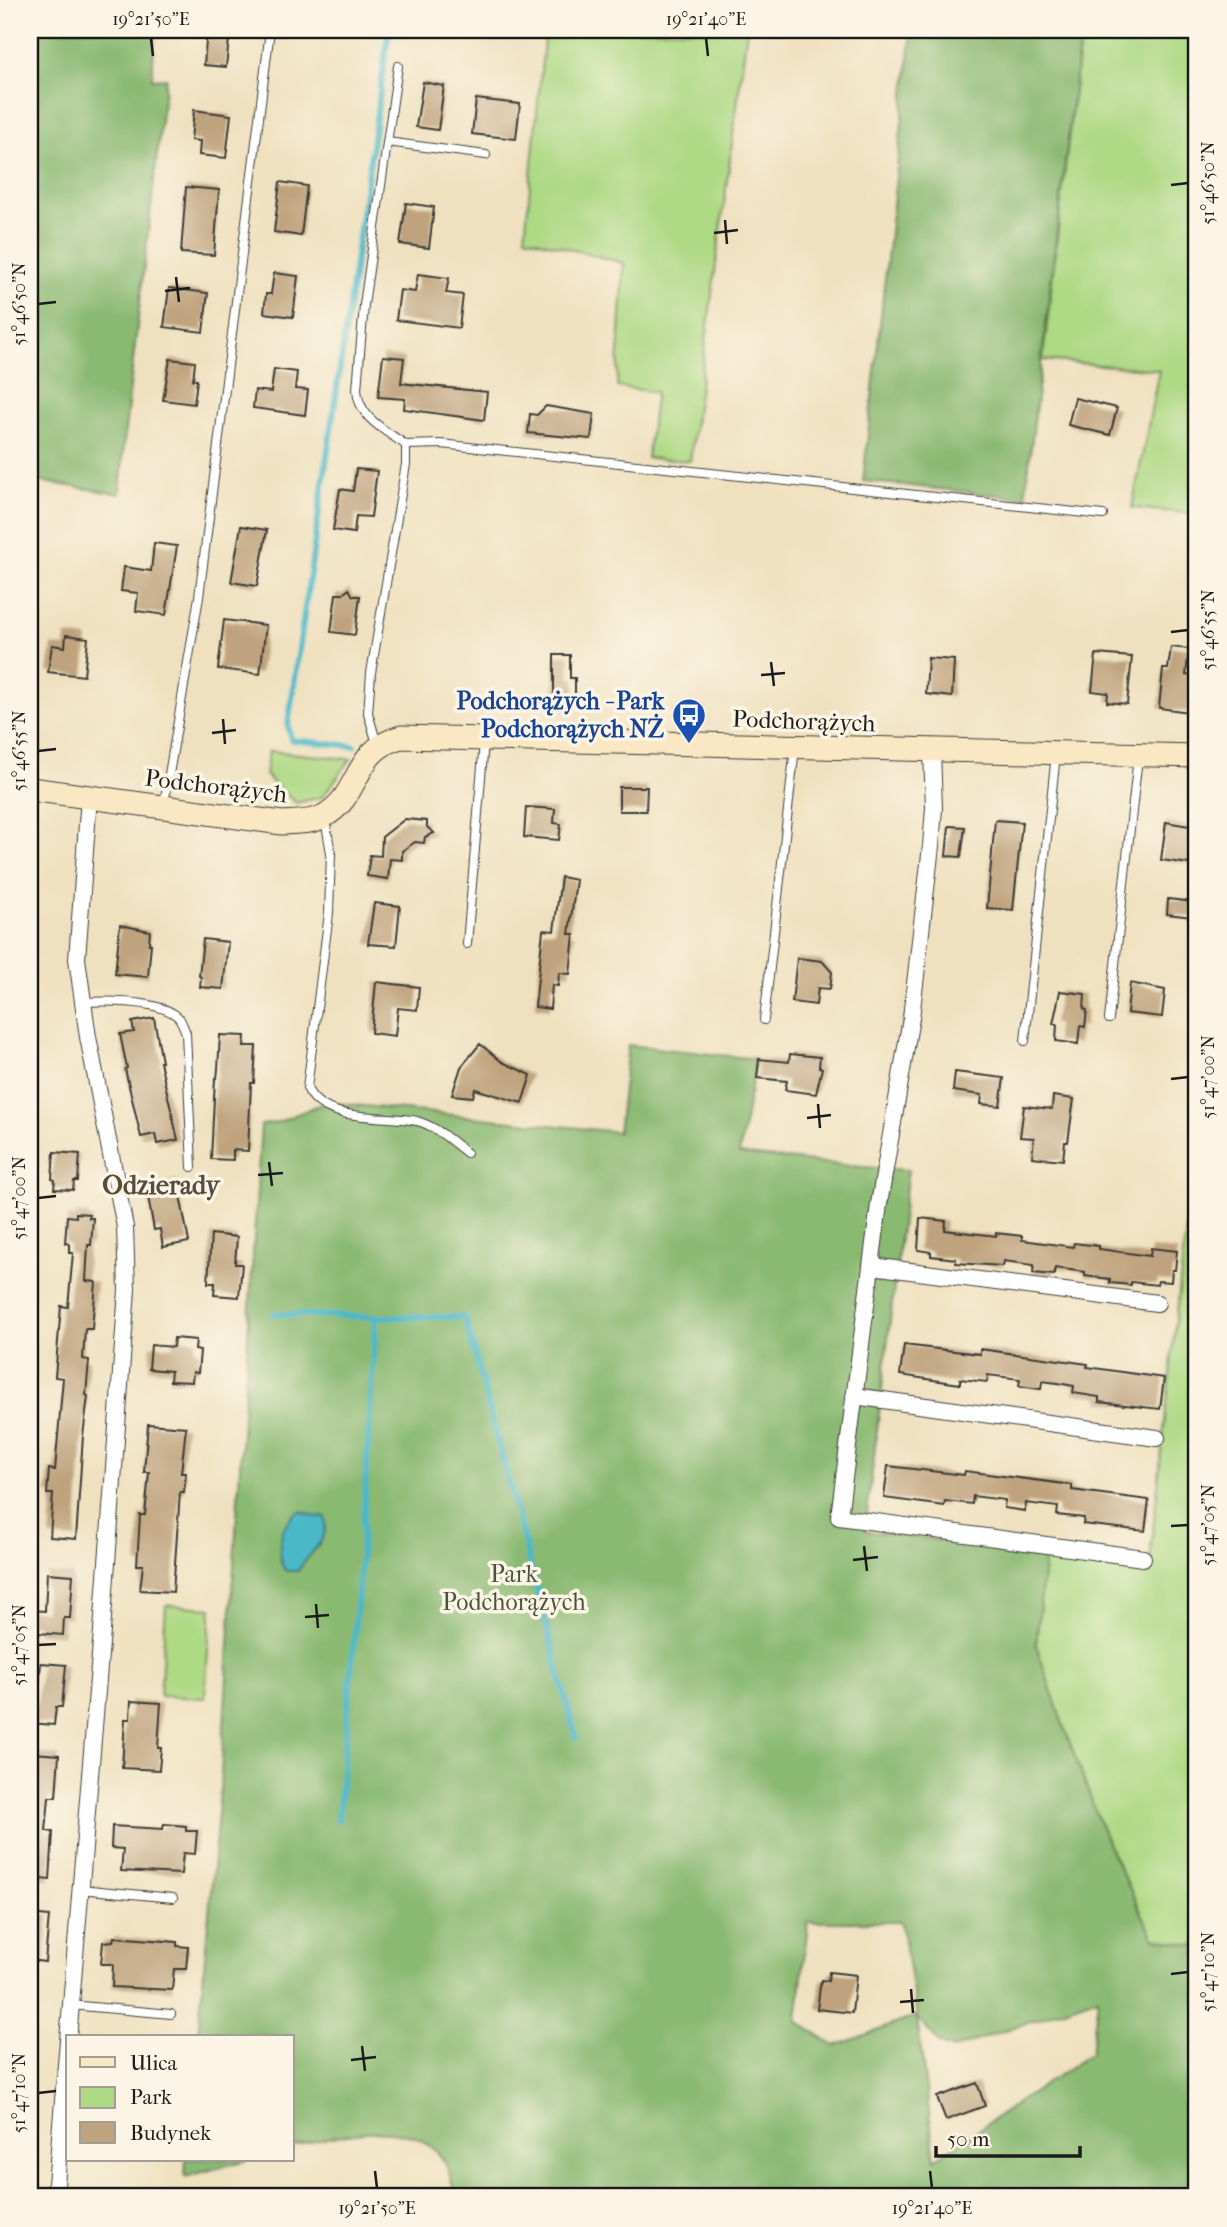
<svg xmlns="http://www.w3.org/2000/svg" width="1227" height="2227" font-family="'IM FELL French Canon',serif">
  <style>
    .green { fill: #aed985; stroke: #657a50; stroke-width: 2 }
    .forest { fill: #8ab972; stroke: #536a47; stroke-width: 2; fill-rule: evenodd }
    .water { fill: #4cb8c8; stroke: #346a72; stroke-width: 2 }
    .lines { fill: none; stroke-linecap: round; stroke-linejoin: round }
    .stream { stroke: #4cb8c8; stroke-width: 6 }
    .building { fill: #bfa37e }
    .lane-casing { stroke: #3c3a35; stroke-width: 10 }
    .street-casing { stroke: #3c3a35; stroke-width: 18 }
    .secondary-casing { stroke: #3c3a35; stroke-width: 25 }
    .lane { stroke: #fff; stroke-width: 8 }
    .street { stroke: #fff; stroke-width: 16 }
    .secondary { stroke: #fae7c3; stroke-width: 23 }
    .ticks { fill: none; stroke: #1c1c1c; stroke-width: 2.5 }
    .labels { text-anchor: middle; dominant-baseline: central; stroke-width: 7; stroke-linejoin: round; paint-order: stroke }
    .transit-label { font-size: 24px; font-weight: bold; fill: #164399; stroke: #fcf5e5; text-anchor: end }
    .street-label { font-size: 24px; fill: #1c1c1c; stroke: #fcf5e5 }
    .park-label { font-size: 24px; fill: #48553c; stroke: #fcf5e5 }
    .neighbourhood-label { font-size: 26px; font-weight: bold; fill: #554b3e; stroke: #fcf5e5 }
    .neatline { fill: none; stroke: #1c1c1c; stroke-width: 2.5 }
    .ticks-label { font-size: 18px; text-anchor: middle; fill: #1c1c1c }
  </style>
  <rect width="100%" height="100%" fill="#fcf5e5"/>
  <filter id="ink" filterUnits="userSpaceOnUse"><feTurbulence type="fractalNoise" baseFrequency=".0143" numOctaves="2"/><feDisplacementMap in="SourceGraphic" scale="14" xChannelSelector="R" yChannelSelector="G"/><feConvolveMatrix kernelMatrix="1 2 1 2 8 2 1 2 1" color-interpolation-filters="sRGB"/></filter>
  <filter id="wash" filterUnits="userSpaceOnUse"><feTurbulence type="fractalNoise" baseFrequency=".00686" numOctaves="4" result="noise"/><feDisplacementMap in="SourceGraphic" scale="28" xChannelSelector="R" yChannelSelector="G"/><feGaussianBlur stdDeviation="1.57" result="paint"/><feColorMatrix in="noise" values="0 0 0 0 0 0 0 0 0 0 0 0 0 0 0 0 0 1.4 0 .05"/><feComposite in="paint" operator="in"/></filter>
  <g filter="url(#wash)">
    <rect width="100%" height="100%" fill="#efe1c0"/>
    <path class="green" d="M545,30H747L690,461L647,458L656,392L617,387L624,263L525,237Z
      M1081,30H1197V514L1132,508L1159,370L1043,360Z
      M269,751L351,759L322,797L296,803L265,775Z
      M1189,1200L1197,1201L1196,1946L1154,1938L1108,1845L1062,1722L1036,1645L1045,1553L1149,1567Z
      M166,1605L211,1608L205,1698L160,1696Z"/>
    <path class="forest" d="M40,30H155L152,79L166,78L125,430L120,494L30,480V160Z
      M912,30H1081L1025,498L863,481Z
      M628,1045L756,1059L739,1154L862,1167L908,1170L865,1531L1045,1553L1036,1645L1062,1722L1108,1845L1154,1938L1197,1946V2197H456C452,2186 450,2170 444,2161C414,2113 337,2135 292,2147V2036H198L220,1791L261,1125L278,1122L326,1102L618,1132ZM808,1922H901L917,2016L835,2046L797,2021ZM1098,1997L1091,2053L935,2159L917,2018L940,2044L953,2049Z
      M186,2159H251L185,2177Z"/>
    <path class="water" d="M301,1511L317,1517L325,1516C331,1541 309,1552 298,1571H286C273,1557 281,1517 301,1511Z"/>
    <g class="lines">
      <path class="stream" d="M354,746L291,740L288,725L389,30
        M274,1314L376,1317L360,1570L338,1820
        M376,1317H465L576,1738"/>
    </g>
    <g id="blocks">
      <path class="building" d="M207,30H230L226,67L204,65Z
        M423,82L444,86L438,130L416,127Z
        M476,99L520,104L516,139L472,134Z
        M194,110L231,115L226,158L199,155L200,141L191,140Z
        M280,182L307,186L301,236L274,232Z
        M186,187L219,190L214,255L181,253Z
        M406,203L434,207L429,248L400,244Z
        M274,273L298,276L293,317L264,313L266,294H271Z
        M418,274L449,278L446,293L463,295L459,328L396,320L400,290L415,292Z
        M169,288L208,293L203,332L164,327Z
        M383,356L404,358L401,383L487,392L484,420L404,409L405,399L378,397Z
        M170,359L195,362L193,380H197L194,404L163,400Z
        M274,369L297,372L295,389L308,390L305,415L253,408L255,390L271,392Z
        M1075,398L1117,408L1110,435L1068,425Z
        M546,406L594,414L591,439L528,433L530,414L537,415Z
        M356,469L377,471L371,517L356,516L354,533L333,530L340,489L353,491Z
        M241,526L267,530L257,586L231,582Z
        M154,543L177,546L166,615L136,611L138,593L121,591L124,567L151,571Z
        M349,589L353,596H360L355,635L331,632L336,594H343Z
        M224,620L266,625L260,674L218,669Z
        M66,635L88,638L84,676L48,672L52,645L65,647Z
        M1171,647L1189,649L1186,675L1197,676V713L1159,708L1163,669H1168Z
        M1096,654L1132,657L1127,704L1107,702L1108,693L1092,691Z
        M554,655H570V678H575V695L570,696V709L554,708Z
        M928,658L954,660L952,697L926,694Z
        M619,787H647L646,811H619Z
        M526,807L555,809L554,823L561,824L559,840L524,837Z
        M405,819L427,821V827L434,833L425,837L424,843L415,842L402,851V860L390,859L388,879L367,876L370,855L381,856L382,837Z
        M995,820L1022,822L1013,910L987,908Z
        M1166,822L1195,827L1192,844L1197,845V865L1161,860Z
        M949,826L965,827L961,857L946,856Z
        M561,877L576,880L569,934H574L570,974L559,973L558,986L552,985L550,1009L535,1007L543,930L554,931Z
        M1168,899L1193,902L1192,917L1167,914Z
        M374,903L400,906L396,946L368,944Z
        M120,925L150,931L149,944H151L148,977L115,974Z
        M203,939L228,942L223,989L200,987L201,977L199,976Z
        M797,958L822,961L832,972L830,989L818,988L816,1005L792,1002Z
        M376,982L419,987L417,1010L398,1008L395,1036L371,1033Z
        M1130,983L1165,990L1162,1017L1127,1013Z
        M1060,991L1085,994L1084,1009L1087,1010L1085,1027L1080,1026L1078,1044L1056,1041L1057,1024H1053Z
        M154,1018L162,1062H160L178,1140L157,1144L155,1134L141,1137L125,1069L127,1068L120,1034L134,1032L132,1022Z
        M220,1035L245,1036L244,1046H256L254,1083H251L248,1151L233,1150V1160L211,1159L215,1078H217L218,1069Z
        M480,1044L502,1062L531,1075L522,1103L475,1089L473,1097L452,1095L461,1067Z
        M790,1054L820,1057L819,1067L822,1068L816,1094L785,1090L787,1081L757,1078L759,1059L789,1062Z
        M955,1072L1004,1078L1000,1106L981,1104L982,1095L953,1091Z
        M1053,1096L1074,1099L1068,1142H1065L1063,1160L1032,1157L1034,1138L1020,1137L1024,1106L1052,1109Z
        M54,1152L80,1154L78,1181H74L73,1190L54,1189L55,1180L52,1179Z
        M177,1180L189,1242L163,1247L160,1229L154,1230L146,1185Z
        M76,1213L89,1214V1218H93L91,1245H88L86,1281L96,1282L92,1329H85L83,1359L89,1360L86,1395L88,1396L83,1436L76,1539L50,1537L53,1494H47L49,1469L55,1470L63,1378L55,1377L61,1306L68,1307L73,1253H69V1244L65,1243L67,1216L76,1217Z
        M920,1218L946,1221L945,1230L996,1236V1233L1022,1236V1240L1073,1247L1074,1243L1099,1246V1249L1150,1256L1151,1248L1177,1251L1175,1270H1172L1171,1282L1158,1281L1157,1285L1131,1282V1285L1110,1283V1279L1085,1276V1272L1055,1268L1054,1275L1033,1273L1034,1265L1004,1261L1003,1266L956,1263V1259L931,1256V1252L918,1250Z
        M211,1234L237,1237L235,1264H242L239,1297L214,1295L215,1283H208Z
        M174,1338L196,1340L195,1350L200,1351L198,1373L193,1372L192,1382L170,1381L171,1371L149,1369L151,1345L173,1347Z
        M904,1345L980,1354V1349L1088,1364L1087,1367L1164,1378L1160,1409L1099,1402V1397L1073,1393L1074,1386L1058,1383L1042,1381L1041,1389L1019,1386L1020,1379L988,1375L987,1382L960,1379V1384L900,1375Z
        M148,1424L186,1427L181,1473H186L184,1492H180L173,1592L140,1590L143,1565H137L140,1515H145L149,1472H144Z
        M888,1466L964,1475L965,1471L1072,1485V1490L1149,1500L1145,1531L1083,1524L1084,1518L1057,1515L1058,1507L1026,1503L1025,1511L1004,1508L1005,1500L973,1496L972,1504L945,1501L944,1506L884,1498Z
        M47,1573L73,1575L70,1618H64L63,1635L38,1633V1625L30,1624V1610L45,1611Z
        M41,1663L66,1665L62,1707H56L54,1725L30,1723L31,1704L37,1705Z
        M131,1701L161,1703L158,1748H161L159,1770L122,1768L125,1719H130Z
        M33,1753L59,1755L56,1797H49L46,1831L53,1832L50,1880L30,1878V1795Z
        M164,1824L186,1826V1831H197L195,1854L183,1853L181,1874L121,1871L123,1849L111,1848L112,1826L163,1829Z
        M30,1914L49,1916L45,1962L30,1960Z
        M114,1937L177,1942V1946L188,1947L186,1969H174L172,1990L112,1987L113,1964H101L103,1942L113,1941Z
        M829,1972L856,1975L852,2013L817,2009L821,1980L828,1981Z
        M977,2083L985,2106L946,2120L937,2097Z"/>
    </g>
  </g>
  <g filter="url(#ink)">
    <use href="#blocks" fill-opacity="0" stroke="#3c3a35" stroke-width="2"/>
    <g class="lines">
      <g class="lane-casing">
        <path id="lane" d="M387,142L486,155
          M406,445L441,444L1103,515
          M377,744L368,713L371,673L406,464V445C385,430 358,418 357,389L364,305L398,66
          M164,804L199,597L270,30
          M325,819L331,853L329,913L307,1088C323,1124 384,1114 417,1121C436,1126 451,1141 467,1153
          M467,944L484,742
          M82,1002C106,1001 162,1000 179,1018C182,1022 184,1028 186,1033L192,1167
          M1109,1019L1138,757
          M764,1020L795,748
          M1025,1041L1056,754
          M80,1889L173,1898
          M70,2005L171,2014"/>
      </g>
      <g class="street-casing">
        <path id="street" d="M932,751L934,808L931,846L911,1018L879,1204L839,1517L1143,1558
          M872,1266L1157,1303
          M854,1396L1157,1438
          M55,2197L102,1631L127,1290L125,1227L88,1037L77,959L89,797"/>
      </g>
      <g class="secondary-casing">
        <path id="secondary" d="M30,789L282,823C296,822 312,823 324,816C362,795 352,750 401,737L1197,756"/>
      </g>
      <use href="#lane" class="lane"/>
      <use href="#street" class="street"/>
      <use href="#secondary" class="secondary"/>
    </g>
  </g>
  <path class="ticks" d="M151,38L153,56M706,38L708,56M1171,185L1188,183M725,220L727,244M714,233L738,230M176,277L179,302M165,291L190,288M38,304L56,302M1171,632L1188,630M771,662L774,686M761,675L785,673M223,719L225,744M212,733L236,730M38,751L56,749M1171,1079L1188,1077M818,1104L820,1128M807,1118L831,1115M269,1162L272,1186M258,1175L283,1173M38,1198L56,1196M1171,1526L1188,1525M864,1546L867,1571M853,1560L878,1557M316,1604L318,1628M305,1617L329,1615M38,1645L56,1644M1171,1974L1188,1972M911,1989L913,2013M900,2002L924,2000M362,2046L365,2071M351,2060L376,2057M38,2093L56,2091M375,2171L377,2188M930,2171L932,2188"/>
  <defs>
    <g id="bus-pin" transform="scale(1.75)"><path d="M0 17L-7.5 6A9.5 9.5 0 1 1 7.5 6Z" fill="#1a4fb4" stroke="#fcf5e5"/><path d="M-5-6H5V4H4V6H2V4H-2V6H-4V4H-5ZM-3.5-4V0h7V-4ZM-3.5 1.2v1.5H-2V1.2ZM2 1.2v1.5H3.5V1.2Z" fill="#fff"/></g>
  </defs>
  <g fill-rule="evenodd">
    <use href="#bus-pin" x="689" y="715"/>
  </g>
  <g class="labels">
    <g class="transit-label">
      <text x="664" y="701">Podchorążych - Park<tspan x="664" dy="28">Podchorążych NŻ</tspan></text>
    </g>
    <g class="street-label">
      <text transform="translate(804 721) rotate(2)">Podchorążych</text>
      <text transform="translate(216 786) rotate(7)">Podchorążych</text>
    </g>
    <g class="park-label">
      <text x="514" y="1574">Park<tspan x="514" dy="28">Podchorążych</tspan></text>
    </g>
    <g class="neighbourhood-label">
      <text x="161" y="1185">Odzierady</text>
    </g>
  </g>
  <rect width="1227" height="2227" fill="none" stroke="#fcf5e5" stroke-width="77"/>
  <rect x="66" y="2035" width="228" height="126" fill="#fcf5e5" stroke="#a29e95" stroke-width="2"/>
  <rect x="80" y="2057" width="35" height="10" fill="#fae7c3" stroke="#a29e95" stroke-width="2"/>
  <text x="130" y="2070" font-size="21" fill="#1c1c1c">Ulica</text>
  <rect x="80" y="2087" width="35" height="21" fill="#aed985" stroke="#a29e95" stroke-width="2"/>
  <text x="130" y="2104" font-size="21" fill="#1c1c1c">Park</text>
  <rect x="80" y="2122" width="35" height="21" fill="#bfa37e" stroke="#a29e95" stroke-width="2"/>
  <text x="130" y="2140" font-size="21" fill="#1c1c1c">Budynek</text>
  <path d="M936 2146v10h144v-10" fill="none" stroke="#1c1c1c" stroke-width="3.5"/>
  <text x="947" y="2146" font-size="21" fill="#1c1c1c" stroke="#fcf5e5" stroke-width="5" paint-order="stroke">50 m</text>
  <rect x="38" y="38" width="1150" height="2150" class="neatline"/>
  <g class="ticks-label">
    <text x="151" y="25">19°21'50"E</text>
    <text x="706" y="25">19°21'40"E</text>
    <text transform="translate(1208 183) rotate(-90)" y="6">51°46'50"N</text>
    <text transform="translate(19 304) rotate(-90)" y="6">51°46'50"N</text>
    <text transform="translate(1208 630) rotate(-90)" y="6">51°46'55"N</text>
    <text transform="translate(19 751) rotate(-90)" y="6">51°46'55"N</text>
    <text transform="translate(1208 1077) rotate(-90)" y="6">51°47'00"N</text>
    <text transform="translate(19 1198) rotate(-90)" y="6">51°47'00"N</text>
    <text transform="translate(1208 1525) rotate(-90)" y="6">51°47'05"N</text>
    <text transform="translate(19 1645) rotate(-90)" y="6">51°47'05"N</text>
    <text transform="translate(1208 1972) rotate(-90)" y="6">51°47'10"N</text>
    <text transform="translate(19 2093) rotate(-90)" y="6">51°47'10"N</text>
    <text x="377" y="2214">19°21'50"E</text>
    <text x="932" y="2214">19°21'40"E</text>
  </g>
</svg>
